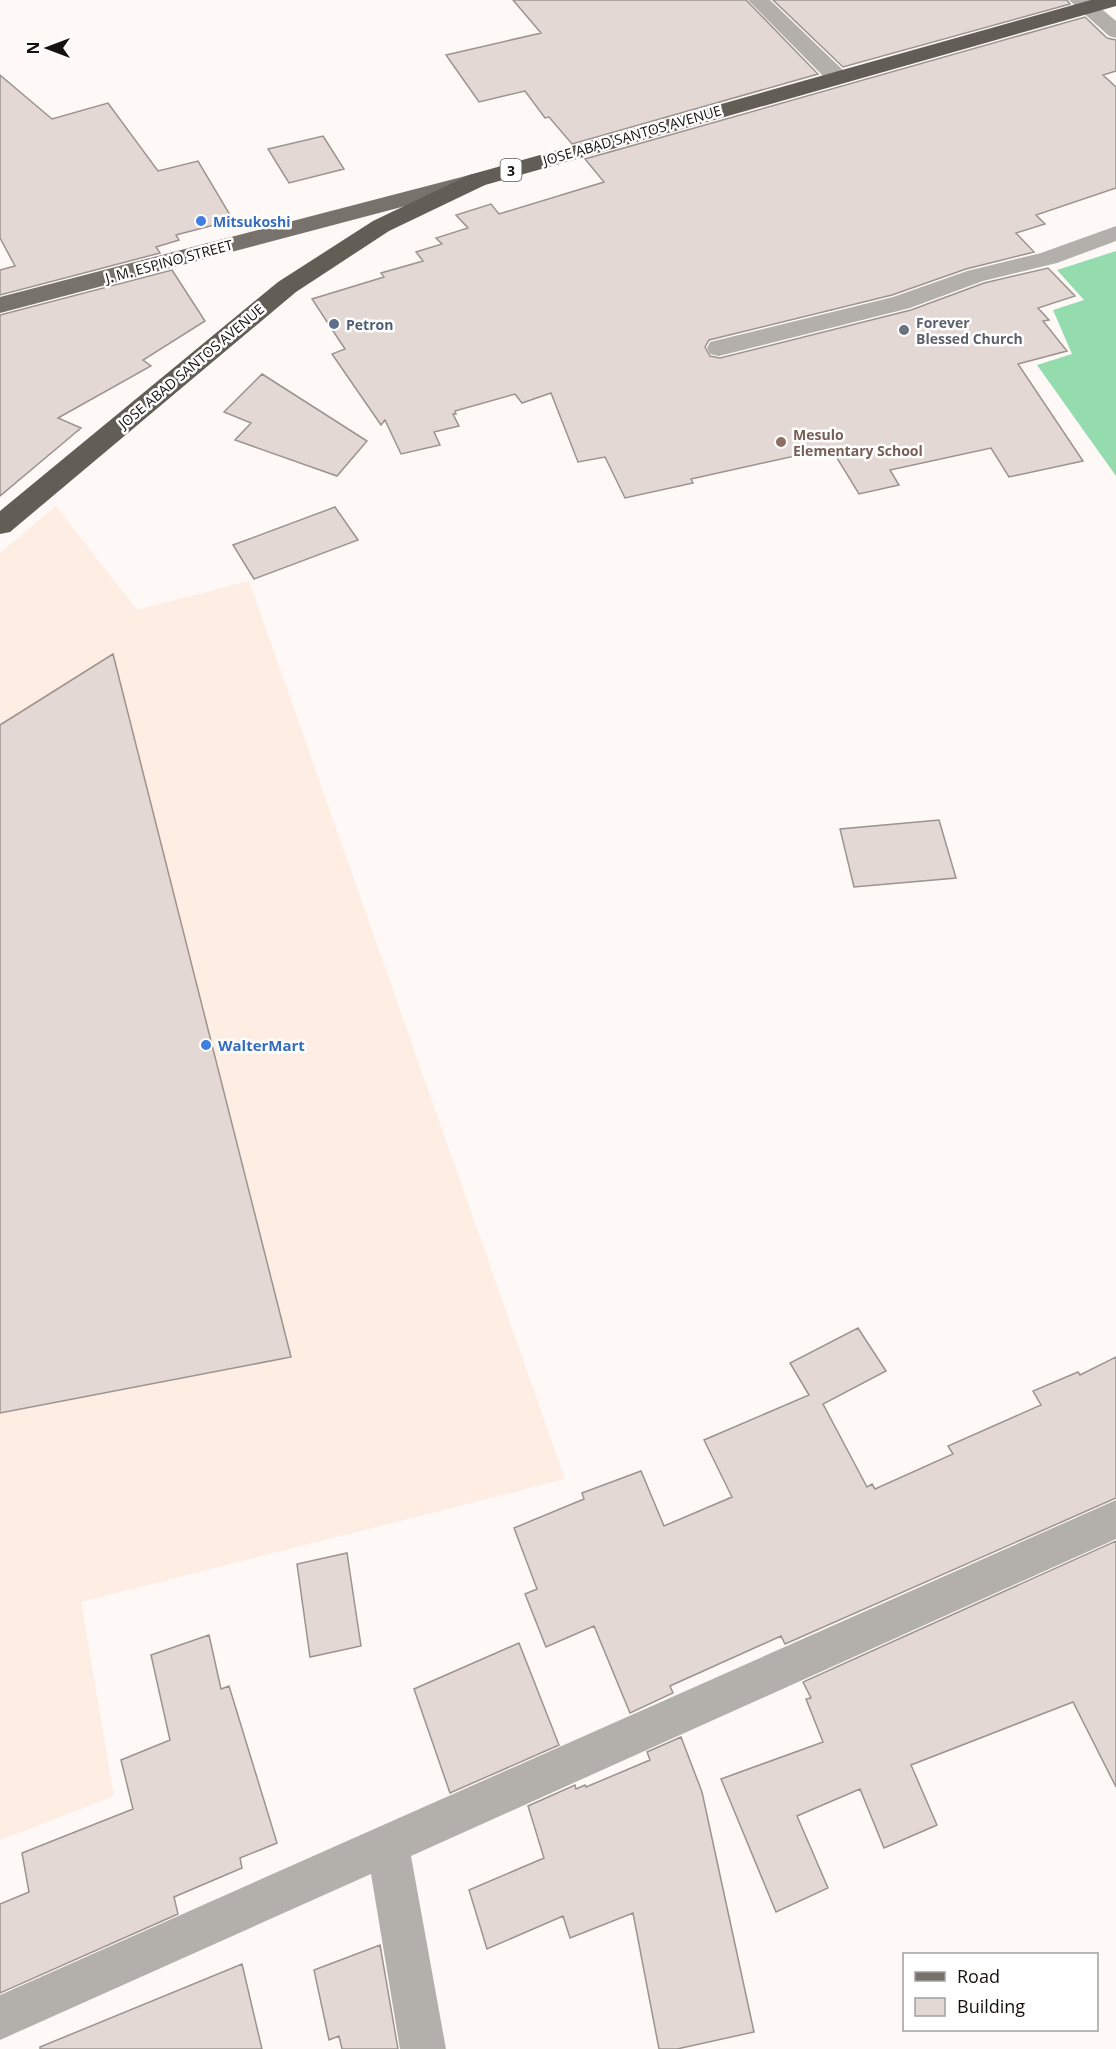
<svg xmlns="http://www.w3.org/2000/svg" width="1116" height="2049" font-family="'Open Sans',sans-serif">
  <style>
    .commercial { fill: #feede2 }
    .forest { fill: #94dbae }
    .building { fill: #e3d8d3; stroke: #9d938e; stroke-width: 1.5 }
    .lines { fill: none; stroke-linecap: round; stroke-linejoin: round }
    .minor { fill: #b3b0ac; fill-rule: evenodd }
    .major { fill: #77736c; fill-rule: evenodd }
    .highway { fill: #625d55; fill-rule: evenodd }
    .shop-dot { fill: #3f7fe0; stroke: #fff; stroke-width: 2 }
    .service-dot { fill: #5c6f8a; stroke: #fff; stroke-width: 2 }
    .worship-dot { fill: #6b7280; stroke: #fff; stroke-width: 2 }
    .education-dot { fill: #8d6e63; stroke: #fff; stroke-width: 2 }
    .labels { text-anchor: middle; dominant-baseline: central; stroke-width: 5; stroke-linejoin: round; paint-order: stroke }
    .far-street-label { font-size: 14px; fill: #14110f; stroke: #fff }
    .shield { fill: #fff; stroke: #5a5857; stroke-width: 1.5 }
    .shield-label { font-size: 14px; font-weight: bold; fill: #14110f }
    .far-shop-label { font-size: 14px; font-weight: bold; fill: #366cbe; stroke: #fff; text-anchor: start }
    .far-worship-label { font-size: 14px; font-weight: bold; fill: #5b616d; stroke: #fff; text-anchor: start }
    .far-service-label { font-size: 14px; font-weight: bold; fill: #4e5e75; stroke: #fff; text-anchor: start }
    .far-education-label { font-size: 14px; font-weight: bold; fill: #785e54; stroke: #fff; text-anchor: start }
    .shop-label { font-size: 15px; font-weight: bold; fill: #366cbe; stroke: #fff; text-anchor: start }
  </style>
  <rect width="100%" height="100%" fill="#fef9f7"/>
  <path class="commercial" d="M56,506L137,610L249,581L565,1479L81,1602L114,1796L0,1840V553Z"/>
  <path class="forest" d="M1116,251V476L1037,365L1072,354L1053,310L1084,300L1057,270Z"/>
  <path class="building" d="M513,0H746L818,74L572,144L549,117L545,118L525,91L479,102L446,55L541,33Z
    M773,0H1067L1070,4L843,67Z
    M1085,17L1107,38L1116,40V71L1103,75L1116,87V188L1036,215L1045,224L1016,233L1034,252L966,269L892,295L709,340L705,347L710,356L720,358L911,310L984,283L1048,268L1075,296L1038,308L1049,320L1043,321L1067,351L1018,364L1083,461L1009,477L991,448L890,470L899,485L859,494L831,448L691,479L693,483L625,498L605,457L578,462L551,393L522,403L515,394L455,411L456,414H453L459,426L434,432L440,445L401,454L385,420L381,425L332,354L345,349L312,299L384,277L381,273L423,261L416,252L442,244L436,238L468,228L456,215L491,204L499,214L604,182L585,159Z
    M0,75L52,119L108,103L158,171L198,161L233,220L176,235L179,240L156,247L160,253L0,295V270L15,266L0,238Z
    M323,136L344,169L289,183L268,149Z
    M172,270L205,321L143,360L151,366L58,418L81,428L0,496V315Z
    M262,374L367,441L337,476L235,440L251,423L224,412Z
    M335,507L358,540L254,579L233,545Z
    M113,654L291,1357L0,1413V725Z
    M939,820L956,878L854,887L840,829Z
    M858,1328L886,1371L823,1404L867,1487L872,1484L875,1489L953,1454L948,1446L1041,1405L1033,1391L1078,1372L1080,1375L1116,1357V1498L785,1644L781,1636L670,1686L673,1693L630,1713L594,1626L546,1647L525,1594L537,1589L514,1528L584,1499L582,1493L641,1471L664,1526L732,1497L704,1440L809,1395L790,1363Z
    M1116,1541V1787L1073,1702L911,1765L937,1825L884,1848L860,1789L797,1816L828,1888L776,1912L721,1779L823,1742L806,1699L811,1698L803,1682Z
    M347,1553L361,1646L310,1657L297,1564Z
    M209,1635L221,1689L229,1686L277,1843L240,1858L242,1868L174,1897L178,1914L0,1993V1904L29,1892L22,1853L133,1809L121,1760L170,1740L151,1655Z
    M519,1643L559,1745L450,1793L414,1689Z
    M681,1737L702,1792L754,2032L677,2049H659L633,1913L570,1938L563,1916L487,1949L469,1890L544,1858L528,1806L575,1785L576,1789L585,1785L586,1787L650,1760L647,1752Z
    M380,1945L398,2049H342L339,2036L329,2040L314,1970Z
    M242,1964L262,2049H40V2047Z"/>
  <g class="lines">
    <path class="minor" d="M748,0H770L845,72L848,77L845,82H829Z
      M1069,0H1091L1116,21V38L1109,36Z
      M1116,226V241L1057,263L983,281L910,308L719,356L710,354L707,348L710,342L893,297L967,271L1041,253Z
      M1116,1500V1539L411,1856L446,2049H400L371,1874L0,2040V1995Z"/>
    <path class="major" d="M477,173L485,175L488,180L485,185L0,313V297Z"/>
    <path class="highway" d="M1091,0H1116V6L485,185L389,231L296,292L10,532L0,534V511L278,282L373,221L469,175Z"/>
  </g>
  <g class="shop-dot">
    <circle cx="201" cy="221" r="6"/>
    <circle cx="206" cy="1045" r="6"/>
  </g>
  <circle class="service-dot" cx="334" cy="324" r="6"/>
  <circle class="worship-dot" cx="904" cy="330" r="6"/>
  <circle class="education-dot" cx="781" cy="442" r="6"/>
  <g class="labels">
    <g class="far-street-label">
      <text transform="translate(632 135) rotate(-16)">JOSE ABAD SANTOS AVENUE</text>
      <text transform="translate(169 261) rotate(-15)">J. M. ESPINO STREET</text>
      <text transform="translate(191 366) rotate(-40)">JOSE ABAD SANTOS AVENUE</text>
    </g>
    <rect class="shield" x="500.5" y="159" width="21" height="22" rx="4.5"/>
    <g class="shield-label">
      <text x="511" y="170">3</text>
    </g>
    <g class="far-shop-label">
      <text x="213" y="221">Mitsukoshi</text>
    </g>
    <g class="far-worship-label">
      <text x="916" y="322">Forever<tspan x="916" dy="16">Blessed Church</tspan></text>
    </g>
    <g class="far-service-label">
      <text x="346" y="324">Petron</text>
    </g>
    <g class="far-education-label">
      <text x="793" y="434">Mesulo<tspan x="793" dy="16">Elementary School</tspan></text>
    </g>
    <g class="shop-label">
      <text x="218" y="1045">WalterMart</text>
    </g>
  </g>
  <rect x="903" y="1953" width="195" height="78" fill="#ffffff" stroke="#a1a09f" stroke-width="1.5"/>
  <rect x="915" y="1972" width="30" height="9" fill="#77736c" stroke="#a1a09f" stroke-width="1.5"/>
  <text x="957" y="1983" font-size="18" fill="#14110f">Road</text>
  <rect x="915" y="1998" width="30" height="18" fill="#e3d8d3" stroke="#a1a09f" stroke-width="1.5"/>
  <text x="957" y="2013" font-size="18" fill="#14110f">Building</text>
  <g transform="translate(48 48) rotate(270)" stroke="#ffffff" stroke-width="4.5" paint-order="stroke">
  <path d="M0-4.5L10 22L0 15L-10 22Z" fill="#14110f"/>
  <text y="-9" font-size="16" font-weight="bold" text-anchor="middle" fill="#14110f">N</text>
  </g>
</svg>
